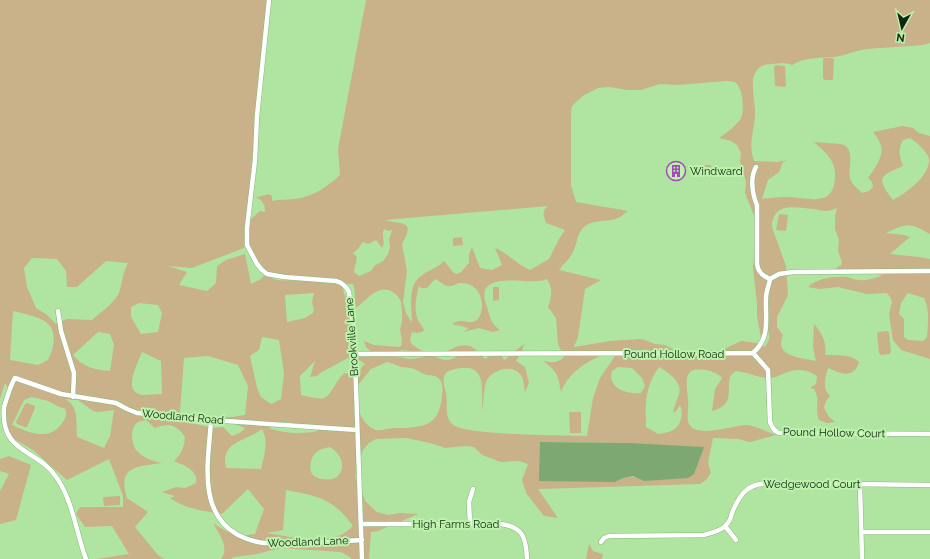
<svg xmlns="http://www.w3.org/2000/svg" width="930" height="559" font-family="Raleway,sans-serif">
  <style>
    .green { fill: #c9b18a; fill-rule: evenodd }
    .water { fill: #7da871 }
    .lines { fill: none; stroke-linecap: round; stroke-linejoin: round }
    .minor-casing { stroke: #86b978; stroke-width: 5.5 }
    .minor { stroke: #fff; stroke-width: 4.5 }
    .labels { text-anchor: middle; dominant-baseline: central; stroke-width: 4; stroke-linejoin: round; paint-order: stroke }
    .poi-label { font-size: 11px; fill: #12260c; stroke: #bcf2ae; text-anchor: start }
    .street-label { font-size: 11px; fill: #12260c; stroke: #bcf2ae }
  </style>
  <rect width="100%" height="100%" fill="#b0e4a1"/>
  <path class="green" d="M0,0H267L244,248L192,268L168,266L187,272L179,285L207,291L216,283L217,266L226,260L245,254L251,284L261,279L267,272L251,252L249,245L248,226L251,219L260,211L265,212C265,204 263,201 256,197C262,197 267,192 272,196V201C280,199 287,200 294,199C313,197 327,187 340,175L338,149L366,0H930V43L923,45C902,47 881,47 861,50C852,52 843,56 834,57C821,58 804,57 792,65C784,62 780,64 771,64C743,65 756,98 755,115C754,133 748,143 754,161L777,162L787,160L783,162L779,172L768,180L762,199C769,198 777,197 784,197C808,197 836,210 835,173C835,160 823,149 813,142C820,143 839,143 844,145C855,151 848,169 850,178C851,184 858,189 862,193L869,191L873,187L872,182L868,178C874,170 884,156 881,146C880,141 876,136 873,132L903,126L913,128L919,133L930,136V234C908,222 908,223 886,233L904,235L910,237L890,254L919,257L930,259V359L901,350L893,340L889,314L892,302L890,297L887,293L867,294L838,287L819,289L808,287C817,278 835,276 847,277C851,278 855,280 859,280C868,281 875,278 883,275L835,269L841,265L842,262L838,251L839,240L835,229V217L837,208C834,209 829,211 825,211C822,211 819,210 816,209C797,208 773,200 772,227L786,266L788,295L777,317V327L783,335C782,338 781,342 781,345C782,357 807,359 816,361L813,347L814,324C822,334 827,341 825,355C835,355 852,354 859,362C854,379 841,374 828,368C825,378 822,389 830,396L826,401L824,408L829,417L835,422L827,423L819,420C814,407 821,400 814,389L810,388L816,384L817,376C808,369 796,368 785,373C779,375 776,378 770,378C757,378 748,372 736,371C719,380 742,403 712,411L715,389L722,378C718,373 711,371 706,370C681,365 687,384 688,400C689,408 686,417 689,424C696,439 733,425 747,425C756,426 767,432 776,435L750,442L738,439L713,438L708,462L711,473L706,480L700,484L538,489L558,518L544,516L526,493L522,480L528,464L519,461L501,462L482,455L474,447L465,446L445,448L430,443L406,438L376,439L369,443L363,450L355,477L366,502L377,512L388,515L400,513L418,514L378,531L371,532L369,558L370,559H351L350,557L341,552L280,548L257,554L234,557L231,559H221C230,547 219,534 213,523C228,533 236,538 255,534L264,509L248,489L222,514C204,511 185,509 170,498L175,496L162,492L176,487L185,488L196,483C199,470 183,465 174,461C182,453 184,448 185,437C177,425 169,422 155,428L146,420C142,421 137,421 135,425C130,431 132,444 136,450C143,458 152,461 162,463C136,467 117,466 127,498L148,512L135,527L158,555L164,559H97L129,554L112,526L85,527L76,514L80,507H123V496L109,459L67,480L33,450L9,436L5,420L8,388L5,383L0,399ZM726,81C730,81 734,81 737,84C743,90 745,113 740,120C734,127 727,133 719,138L731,141L737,145L741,153L740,161L746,182L745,193L758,226L753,267L757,304V316L761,338L768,330C770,338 770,341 764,347L757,343L741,341L708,357L675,350L665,345L655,344L642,339L610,341L574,347L578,337L585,289L601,280L559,270C563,264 570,259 573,252C577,244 577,233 584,227C594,218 609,223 620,217C623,215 625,213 628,211L576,202L571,185V113L572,106L577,101L584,95L598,88L610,87L627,90H641L660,84L678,85ZM910,138C915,141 928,152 929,159C930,176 906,193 893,200C876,178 879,176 903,166C900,155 897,152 903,140ZM548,206C542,211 543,215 546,223L565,230L559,239L549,259L530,270C517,265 508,253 495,248L502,265L492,270L480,268L472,247L469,254V263L461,272L457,274L454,273L444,261C437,268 429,270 421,276C407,285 412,309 412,323L406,313L403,302L407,271L402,244C416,219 402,225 384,220ZM384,229L388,231L392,230L389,240L390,247L388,254L383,261L374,266L371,271L359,276L354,272L357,257L353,253L357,250L363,242L368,244L376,240L382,248C386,242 381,236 384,229ZM32,258L57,259L66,271L67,287H77L106,261L128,263C123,272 122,283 119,293C115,302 100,313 92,320L67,319L56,324L47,315L36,308L27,287L24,268ZM286,275L308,281L277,280L271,278ZM435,279C440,281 444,286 448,286C453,287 456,283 460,283C475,282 483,295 482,308C481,313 480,319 475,321C468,325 463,317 452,324L469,328L463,332L479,328L493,332L500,330C489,322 490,315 486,304C475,271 522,283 538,281C541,281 544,280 547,279C553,289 552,296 548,307L556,318L558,344L564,357C558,363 552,363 543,361C558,372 558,375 561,392C570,369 596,355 619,350L600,378L593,398L587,436C565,435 464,436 452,424C443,415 449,400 445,389C443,381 442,372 452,370C487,360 482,387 482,411C484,402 483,388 487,380C493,370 511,364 520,374C524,378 524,386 525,392L529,383L525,367L516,361L522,351L524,344L504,360L499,350L485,359C471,343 466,342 447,351L458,356C454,358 451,360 446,360C440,360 416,349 412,344C409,341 411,336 412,332L417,333L424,331C423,327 421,325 419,322C413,311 416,297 419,286L421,288H427ZM336,283L353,284C356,292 354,300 356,308C366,300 379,283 393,292C397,295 400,298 401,302C402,308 402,315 402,321C402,324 400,327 400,330C401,336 403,339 401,346L399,347L374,345L364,341L366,347L370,351L363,357L352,354L348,305L342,286ZM314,293L312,302L314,310L313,313L305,318L287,322L285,295ZM908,293L924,298C930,311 928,323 927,337L923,341L908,340L904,337V319L899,314L901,303ZM139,303L158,305L162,313L158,332L141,334L131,317V307ZM13,311C21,313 40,317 46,322C58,331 54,348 48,360L38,365L10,360ZM98,332L110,334L114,345L110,371C95,370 83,367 73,355ZM262,337L279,340L284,373L281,399L271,404L261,397L257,388L250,356L259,350ZM401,350L410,351L425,357L410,359L392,356ZM142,352L161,361L162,394C156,394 149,395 143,395C121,393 138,363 142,352ZM208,356L238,365L248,386L245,415L232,417H217L245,428L240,433L232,436L223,427L213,428L191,423L184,419L180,411L184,358ZM348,358L361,361L365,364L361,368L360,376L345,373C336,379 332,395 324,398C317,400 308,396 301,395L300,376L315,361L310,377L317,376L322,372ZM387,362C392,363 396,365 401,367C406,368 412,367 416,370C420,372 423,374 427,375C431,376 436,375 438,378C443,382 443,389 442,395C440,427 422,428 395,428C381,429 376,435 365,422C358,414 356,400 353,391L371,369ZM618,367L632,368L642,378L645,386L641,393C627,395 607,388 612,371ZM659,367C668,372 683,382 679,394C677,401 674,406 673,413L676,411L680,405C684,414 681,427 671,431C667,433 662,433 658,434L646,427C645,404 645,386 659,367ZM32,397L48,401L59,407L64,408C68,412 66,417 63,422C50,442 30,433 12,425L24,400ZM65,399L78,400L93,411L98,412L114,410L110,436L104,448L77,437C76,423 79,406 65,399ZM286,422L308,425L318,431C304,434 283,434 269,428ZM262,429C269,441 264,456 261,469L226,468C220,441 245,442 262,429ZM540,442L628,443L644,481C632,475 628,475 615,482ZM330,447C340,453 347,466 338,476C332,482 314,480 311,472C310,469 310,466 311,462C313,451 320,449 330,447ZM286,490C317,496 333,498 353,526C332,549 294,537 267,533L283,530Z
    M824,58H833L834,60L833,79L832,80H825L823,78V59Z
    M776,65L785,66L786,86L784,87L775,86L774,67Z
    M704,165H711V169L713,171L712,173V177H704Z
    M779,214L788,215L786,231L776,230Z
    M462,237L463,245L453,246V238Z
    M493,287H499V300L493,301Z
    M887,331L889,332L891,352L889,354L881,355L879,353L877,333L879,332Z
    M27,403L35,406V408L27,427H25L17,424L16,422L25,404Z
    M569,412H581V433H570Z
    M9,456L31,465L16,520L0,524V491L9,474L0,471V459Z
    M120,496V505L104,506L103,497Z
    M589,544L593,551L603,554L602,559H586Z"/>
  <path class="water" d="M540,442L628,443L704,447L694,474L688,478L644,481L633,476L623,478L615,482L539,481Z"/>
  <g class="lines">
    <g class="minor-casing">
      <path id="minor" d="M269,0L257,116L255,160L247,228V245L257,264L262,270L267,274L284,277L336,281C343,283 346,286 349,292L354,330L362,559
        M756,167C750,177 752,194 757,205V264C758,272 762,276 770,279
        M58,311L61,331L74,373L73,397
        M753,353L768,370L770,422C772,428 774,431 779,433L930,434
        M354,354L753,353C771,337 765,320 766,298C766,291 769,286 770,279L779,274L793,272L930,271
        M211,420C209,458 196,512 238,535C246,539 254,542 264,543L330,542L362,540
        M860,484L862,559
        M361,524H501C524,527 526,539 527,559
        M470,524L469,502L473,489
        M725,526L736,540
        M861,532H930
        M601,542L604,538L609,536L704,535C711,533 719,531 724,527C728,524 731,518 732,513C740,493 748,483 771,483L930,485
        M86,559C76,532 73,502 57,478C38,448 0,455 4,407C7,398 10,386 15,378L61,394L116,403L127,409L137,413L211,420L357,430"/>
    </g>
    <use href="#minor" class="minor"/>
  </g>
  <defs>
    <g id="building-ring" transform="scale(1)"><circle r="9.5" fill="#bcf2ae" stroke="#a24bb8" stroke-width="1.5"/><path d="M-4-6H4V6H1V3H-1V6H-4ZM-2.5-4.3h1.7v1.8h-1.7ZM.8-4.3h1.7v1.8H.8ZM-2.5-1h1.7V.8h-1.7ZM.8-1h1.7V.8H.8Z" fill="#a24bb8"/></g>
  </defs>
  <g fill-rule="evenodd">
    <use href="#building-ring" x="676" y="171"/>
  </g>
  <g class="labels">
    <g class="poi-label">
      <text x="690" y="171">Windward</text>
    </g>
    <g class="street-label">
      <text transform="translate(352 337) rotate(-94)">Brookville Lane</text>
      <text x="674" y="354">Pound Hollow Road</text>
      <text transform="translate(183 417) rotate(5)">Woodland Road</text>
      <text transform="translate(834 433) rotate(1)">Pound Hollow Court</text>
      <text x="812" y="484">Wedgewood Court</text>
      <text x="456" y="524">High Farms Road</text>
      <text transform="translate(308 542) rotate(-2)">Woodland Lane</text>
    </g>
  </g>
  <g transform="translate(902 28) rotate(188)" stroke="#bcf2ae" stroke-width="3" paint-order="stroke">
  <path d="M0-3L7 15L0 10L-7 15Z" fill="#12260c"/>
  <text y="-6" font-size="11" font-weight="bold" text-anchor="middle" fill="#12260c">N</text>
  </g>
</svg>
